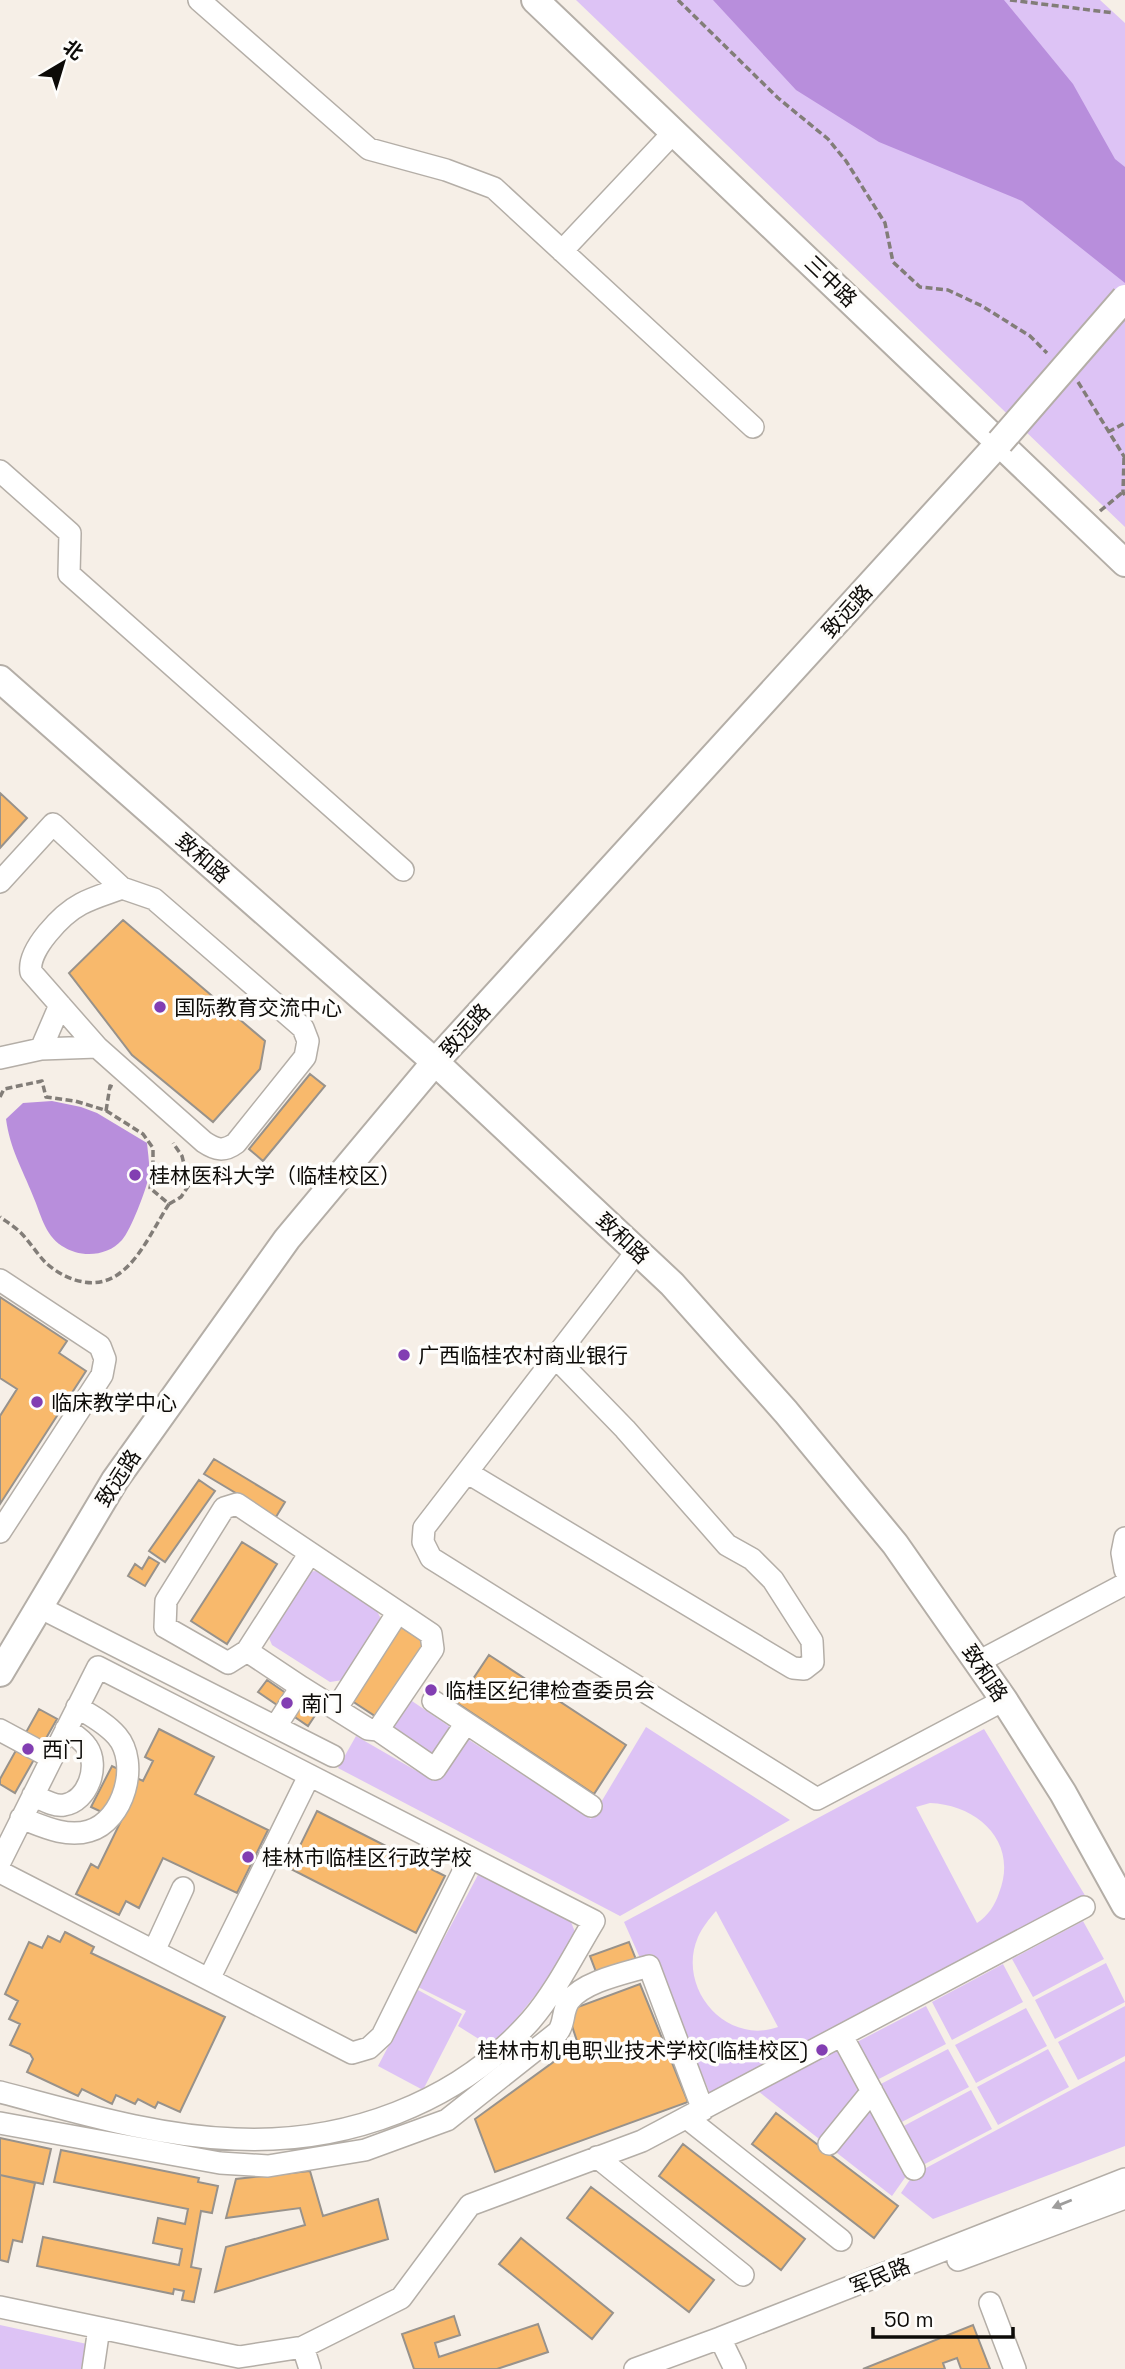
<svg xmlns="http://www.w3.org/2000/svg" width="1125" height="2369" font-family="'Space Grotesk','Noto Sans SC',sans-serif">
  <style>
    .green { fill: #ddc3f5; fill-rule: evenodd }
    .water { fill: #b88edc }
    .building { fill: #f8b96c; stroke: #98928b; stroke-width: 2 }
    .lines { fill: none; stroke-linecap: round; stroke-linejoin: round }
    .minor-casing { stroke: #b4aea7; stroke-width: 24 }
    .major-casing { stroke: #b4aea7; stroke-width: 30 }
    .path { stroke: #827d78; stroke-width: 3.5; stroke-dasharray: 7 3.5; stroke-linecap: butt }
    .minor { stroke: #fff; stroke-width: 21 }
    .major { stroke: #fff; stroke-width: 26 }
    .major-bridge-casing { stroke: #b4aea7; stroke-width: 30; stroke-linecap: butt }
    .major-bridge { stroke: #fff; stroke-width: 26 }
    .oneway { fill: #9e9d9c }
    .poi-dot { fill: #823eb2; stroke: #fefdfb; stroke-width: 2.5 }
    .labels { text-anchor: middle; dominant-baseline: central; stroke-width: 7; stroke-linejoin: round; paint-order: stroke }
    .street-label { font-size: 21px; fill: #0d0b08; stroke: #fefdfb }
    .poi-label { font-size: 21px; fill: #0d0b08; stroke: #fefdfb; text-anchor: start }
  </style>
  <rect width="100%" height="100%" fill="#f6efe7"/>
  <path class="green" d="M576,0H1100L1125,23V527Z
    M316,1571L376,1609L382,1621L343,1680L330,1682L272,1645L267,1633L306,1572Z
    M409,1699L453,1729L433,1758L389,1729Z
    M646,1727L790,1820L620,1916L338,1768L356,1736L434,1781L463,1736L591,1819Z
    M984,1729L1086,1897L711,2096L652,1954L640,1958L624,1922ZM930,1803C978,1805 1019,1842 999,1893C995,1905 988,1916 977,1923L916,1807ZM716,1911L778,2027C726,2046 676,1988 698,1937C702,1928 709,1919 716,1911Z
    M479,1873L569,1917L575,1932L551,1976L512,2024L490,2046L458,2026L466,2011L418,1987Z
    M1083,1921L1104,1959L1033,1997L1012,1959Z
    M1106,1963L1125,2002L1055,2039L1035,2000Z
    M1003,1964L1023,2002L952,2040L932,2002Z
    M418,1990L462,2014L423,2090L378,2066Z
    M926,2006L946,2044L875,2081L855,2043Z
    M1125,2006V2056L1078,2080L1058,2042Z
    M1026,2008L1047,2046L976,2083L955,2045Z
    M841,2046L909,2172L892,2196L758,2091Z
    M948,2049L969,2087L898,2124L877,2086Z
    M1048,2049L1069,2087L998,2125L977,2087Z
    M1125,2061V2146L933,2219L901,2193L913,2175Z
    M971,2090L992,2129L921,2166L900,2128Z
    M0,2325L87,2344L81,2369H0Z"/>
  <path class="water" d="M713,0H1004L1073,84L1115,159L1125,167V283L1022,201L879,142L796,90Z
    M52,1101L81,1107L97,1113L147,1143C148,1154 150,1165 149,1176C146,1190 131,1230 122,1240C107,1257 80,1258 62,1246C44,1234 41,1214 33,1196C22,1168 10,1149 6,1119L23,1103Z"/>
  <path class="building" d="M0,793L27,818L0,848Z
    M123,920L265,1041L260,1069L213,1122L132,1055L69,973Z
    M310,1074L325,1086L263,1161L249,1149Z
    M0,1297L67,1341L59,1353L86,1371L0,1504V1416L17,1389L0,1378Z
    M214,1459L285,1502L276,1517L204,1474Z
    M199,1480L215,1491L165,1562L149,1551Z
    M242,1542L277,1564L227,1644L191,1621Z
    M149,1557L159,1563L145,1586L128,1576L135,1564L142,1569Z
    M398,1625L427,1644L378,1718L349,1699Z
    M489,1655L626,1745L594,1794L457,1703Z
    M267,1680L316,1714L308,1726L258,1692Z
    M39,1709L57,1719L15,1793L0,1784V1779Z
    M159,1729L214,1757L195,1794L268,1830L237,1893L163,1858L139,1908L126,1901L119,1915L76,1894L91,1864L98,1868L121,1821L91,1807L112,1766L143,1781L153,1761L145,1757Z
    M317,1811L445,1876L416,1933L289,1868Z
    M65,1932L94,1947L91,1953L225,2017L180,2112L158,2102L155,2108L138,2099L135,2104L116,2095L112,2104L82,2089L78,2096L27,2072L33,2059L30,2054L10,2045L20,2024L9,2019L18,2001L5,1994L29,1942L42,1948L48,1936L60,1942Z
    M629,1942L637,1962L598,1977L590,1956Z
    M640,1984L688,2102L495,2172L475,2119L578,2044L567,2011Z
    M776,2113L898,2206L874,2238L752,2144Z
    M0,2138L51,2149L43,2184L0,2175Z
    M683,2144L805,2239L781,2270L659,2176Z
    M61,2150L199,2178L198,2182L218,2186L212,2213L201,2211L191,2267L201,2269L194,2302L182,2300L184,2291L174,2289L173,2294L37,2266L43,2237L179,2265L182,2249L153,2243L158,2218L185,2224L188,2209L54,2182Z
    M310,2171L323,2216L378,2199L388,2239L215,2292L226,2247L305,2225L300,2208L226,2218L236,2179Z
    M0,2175L35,2183L22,2242L13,2240L8,2262L0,2260Z
    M591,2187L714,2280L689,2312L567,2218Z
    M521,2238L613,2313L592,2339L499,2264Z
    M454,2316L460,2335L435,2343L439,2357L538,2324L548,2352L497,2369H414L402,2334Z
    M973,2325L990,2369H961L957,2358L943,2363L945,2369H863Z"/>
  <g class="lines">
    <g class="minor-casing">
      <path id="minor" d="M199,0L369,149L446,170L494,188L753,427
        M562,251L674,132
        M0,471L70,533L69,574L403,870
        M0,882L53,824L122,888
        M41,1049L60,1005
        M0,1058L41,1049L97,1047L204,1142C216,1150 224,1152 236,1143L305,1057L308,1041L303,1028L154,899L122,888C109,893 94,897 81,904C62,914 27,950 31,972L97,1047
        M637,1251L424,1528L423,1542L431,1558L817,1799L1004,1700
        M0,1280L100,1346L105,1359L102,1375L0,1532
        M468,1473L793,1668L804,1669L813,1662L812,1641L773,1580L752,1559L727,1545L625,1429L556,1358
        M1125,1538L1122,1553L1125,1570
        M39,1607L333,1756
        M247,1651L310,1553
        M978,1662L1125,1584
        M433,1701L591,1806
        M336,1709L398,1612
        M276,1726L301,1687L368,1729L378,1730L433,1649L431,1634L237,1504L224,1508L166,1601L165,1627L228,1663L247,1651L301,1687
        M0,1730L52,1758L0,1862
        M378,1730L435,1769L466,1723
        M33,1795C42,1799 54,1807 64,1805C88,1801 100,1766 87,1747C82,1739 73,1734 66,1729
        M21,1818C42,1826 66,1838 89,1831C124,1821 140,1763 117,1736C106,1723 90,1715 77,1707
        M0,1872L352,2053L369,2048L382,2036L470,1858
        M154,1951L183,1888
        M209,1979L309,1776
        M842,2036L914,2169
        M0,2092C77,2112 155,2136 235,2139C345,2144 457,2104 531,2020C556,1991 574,1954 594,1921L98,1667L52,1758
        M687,2118L841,2240
        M0,2123L220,2163L268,2166L365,2150L447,2120L558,2032C565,2023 562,2011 569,2001C584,1981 626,1973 649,1966L703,2110
        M829,2144L872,2091
        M597,2157L743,2275
        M958,2260L1125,2198
        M990,2303L1015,2369
        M0,2307L239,2357L303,2347
        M720,2338L735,2369
        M93,2369L99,2328
        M310,2369L303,2347L401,2298L470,2205L642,2141L1084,1907
        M635,2369L720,2338L1125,2179"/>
    </g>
    <g class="major-casing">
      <path id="major" d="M535,0L1125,563
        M0,679L435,1062L672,1284L786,1412L895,1544L1004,1700L1063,1793L1125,1905
        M0,1673L115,1480L287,1239L435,1062L1000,442"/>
    </g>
    <path class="path" d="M678,0L778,98L828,139L846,161L885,223L893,262L920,287L948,290L982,306L1030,336L1047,353
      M1010,0L1114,13
      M1078,382L1125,458
      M1108,432L1125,423
      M1124,458L1123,492L1125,495
      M1100,511L1123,492
      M0,1097L4,1089L42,1081L46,1097L75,1101L105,1110L143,1134L153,1148V1174L150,1188L169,1204C148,1236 129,1289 84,1282C70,1280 56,1272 46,1263C37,1254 30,1242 21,1233C15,1227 7,1222 0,1217
      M106,1111L110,1086L113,1087
      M169,1204L181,1197L189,1185L182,1156L173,1143"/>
    <use href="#minor" class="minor"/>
    <use href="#major" class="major"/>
    <g class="major-bridge-casing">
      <path id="major-bridge" d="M1000,442L1125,298"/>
    </g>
    <use href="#major-bridge" class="major-bridge"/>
  </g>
  <defs><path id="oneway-solid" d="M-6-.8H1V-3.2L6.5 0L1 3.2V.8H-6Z" transform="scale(1.75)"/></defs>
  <use class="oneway" href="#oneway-solid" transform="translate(1062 2204) rotate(158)"/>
  <g class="poi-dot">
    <circle cx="160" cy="1007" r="7"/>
    <circle cx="135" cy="1175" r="7"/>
    <circle cx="404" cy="1355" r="7"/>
    <circle cx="37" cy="1402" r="7"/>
    <circle cx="431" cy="1690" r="7"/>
    <circle cx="287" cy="1703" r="7"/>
    <circle cx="28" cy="1749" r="7"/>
    <circle cx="248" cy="1857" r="7"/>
    <circle cx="822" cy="2050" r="7"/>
  </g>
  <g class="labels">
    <g class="street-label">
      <text transform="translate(831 281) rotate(44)">三中路</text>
      <text transform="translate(847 611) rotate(-48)">致远路</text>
      <text transform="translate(203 858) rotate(41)">致和路</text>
      <text transform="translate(465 1030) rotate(-48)">致远路</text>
      <text transform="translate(623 1238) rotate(43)">致和路</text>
      <text transform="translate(118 1478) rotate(-57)">致远路</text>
      <text transform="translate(985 1673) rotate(56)">致和路</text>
      <text transform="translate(880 2276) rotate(-22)">军民路</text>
    </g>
    <g class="poi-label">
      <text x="174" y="1007">国际教育交流中心</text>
      <text x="149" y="1175">桂林医科大学（临桂校区）</text>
      <text x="418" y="1355">广西临桂农村商业银行</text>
      <text x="51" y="1402">临床教学中心</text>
      <text x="445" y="1690">临桂区纪律检查委员会</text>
      <text x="301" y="1703">南门</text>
      <text x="42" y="1749">西门</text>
      <text x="262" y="1857">桂林市临桂区行政学校</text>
      <text x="808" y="2050" text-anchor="end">桂林市机电职业技术学校(临桂校区)</text>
    </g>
  </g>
  <g transform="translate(63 63) rotate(38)" stroke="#fefdfb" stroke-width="5" paint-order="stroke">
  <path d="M0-5L12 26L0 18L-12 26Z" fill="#0d0b08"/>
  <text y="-10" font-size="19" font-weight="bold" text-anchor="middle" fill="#0d0b08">北</text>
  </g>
  <path d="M873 2327v10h140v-10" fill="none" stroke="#0d0b08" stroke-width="3.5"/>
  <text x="884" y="2327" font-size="21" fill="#0d0b08" stroke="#fefdfb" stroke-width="5" paint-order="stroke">50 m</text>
</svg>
